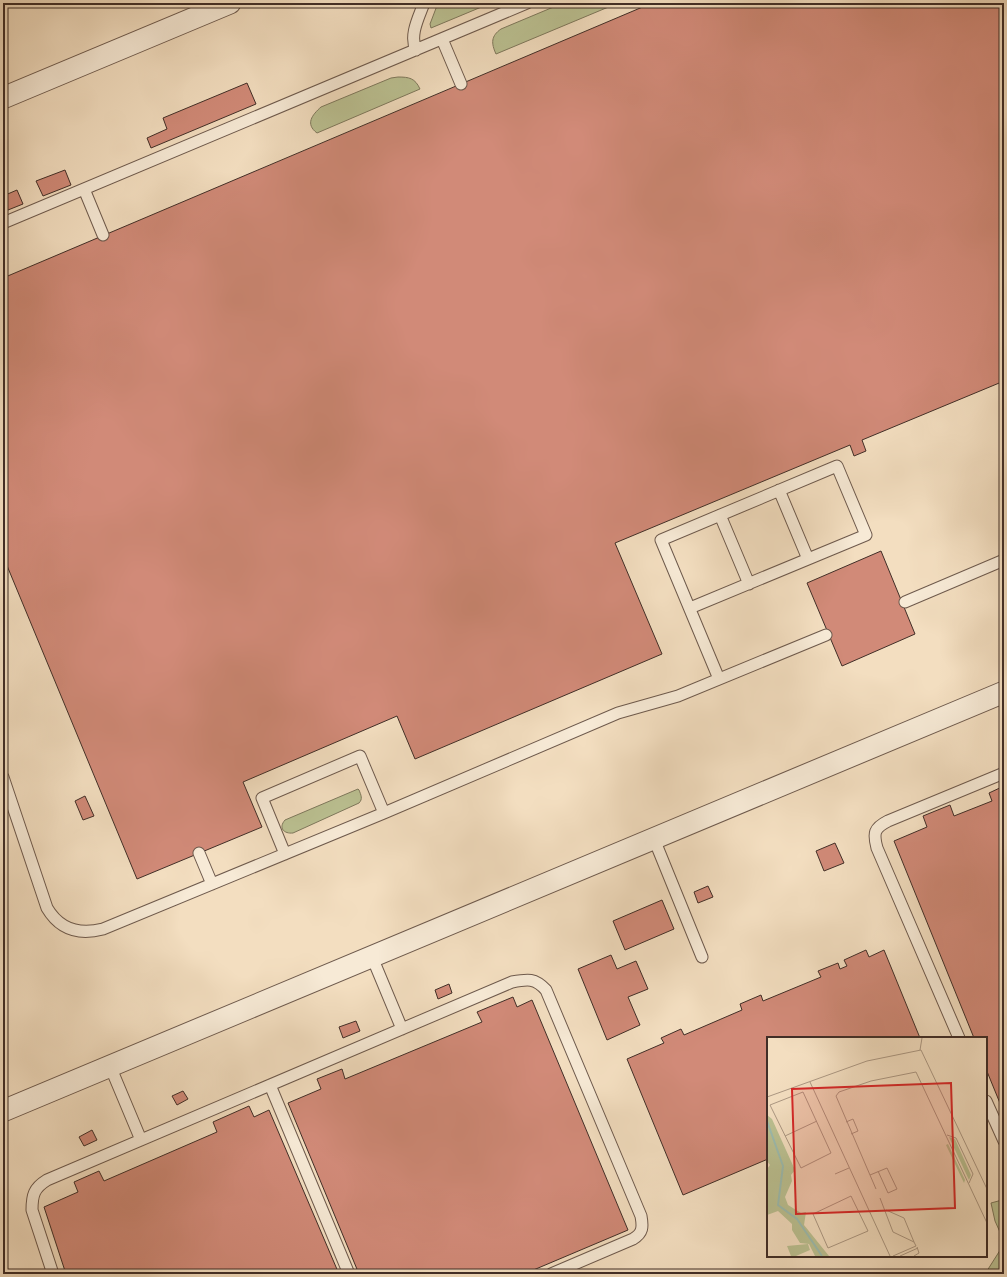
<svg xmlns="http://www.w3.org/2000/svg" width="1007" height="1277" font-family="'EB Garamond',serif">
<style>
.green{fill:#bbc192;stroke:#7e785c}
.building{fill:#d18a78;stroke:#412e27}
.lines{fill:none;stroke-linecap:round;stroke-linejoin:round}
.service-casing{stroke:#6e5a4d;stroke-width:13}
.minor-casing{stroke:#6e5a4d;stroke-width:23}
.service{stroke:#f7ead6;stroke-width:11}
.minor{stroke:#f7ead6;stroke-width:21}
.inset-river{fill:none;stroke:#9cbcaf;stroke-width:2}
.inset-road{fill:none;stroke:#ac9883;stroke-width:1}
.view{fill:#d62828;fill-opacity:0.15;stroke:#d62828;stroke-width:2}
.inset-edge{fill:none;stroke:#412e27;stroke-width:2}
</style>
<rect width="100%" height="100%" fill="#f3dec0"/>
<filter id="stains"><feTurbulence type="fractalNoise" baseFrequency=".005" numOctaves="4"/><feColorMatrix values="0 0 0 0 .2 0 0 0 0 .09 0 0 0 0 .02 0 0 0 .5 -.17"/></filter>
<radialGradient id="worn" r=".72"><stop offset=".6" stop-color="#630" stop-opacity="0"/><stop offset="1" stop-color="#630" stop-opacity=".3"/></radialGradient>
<path class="green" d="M438,3H491L431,28L430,24Z
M563,3H618L496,54C491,43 491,36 501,29Z
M398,77C409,77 415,78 420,89L317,133C305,124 312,115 321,107L391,78Z
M358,789L359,790C361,795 363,799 359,803L293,833C284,834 278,828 285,820Z
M1002,1200L1004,1201V1241L995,1221L991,1203Z
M1004,1244V1274H985Z"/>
<path class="building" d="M652,3H1004V381L862,440L866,451L854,456L850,445L615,543L662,654L415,759L397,716L243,782L262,827L137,879L3,556V278Z
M247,83L256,104L151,148L147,138L167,129L163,118Z
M65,170L71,185L43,196L36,181Z
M17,190L23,204L3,212V196Z
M881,551L915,634L842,666L807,583Z
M1004,786V1113L986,1069V1038H974L894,841L927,827L923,816L950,805L954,816L992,801L989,793Z
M85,796L94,816L83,820L75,801Z
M835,843L844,863L824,871L816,851Z
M708,886L713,897L698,903L694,892Z
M662,900L674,929L625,950L613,921Z
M866,950L869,957L884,950L920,1038H768V1159L683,1195L627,1059L664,1043L661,1038L681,1029L684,1035L742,1010L740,1004L761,995L763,1001L821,977L818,971L838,963L840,969L847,966L844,960Z
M611,955L617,969L636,961L648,989L628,997L640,1025L607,1040L578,969Z
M449,984L452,993L438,999L435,990Z
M513,997L517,1007L532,1000L628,1230L524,1274H359L288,1103L321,1089L317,1079L342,1069L345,1079L482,1022L477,1012Z
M356,1021L360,1031L343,1038L339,1027Z
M183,1091L188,1099L177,1105L172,1096Z
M249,1106L254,1117L269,1110L339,1274H66L44,1207L78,1192L74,1182L99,1171L104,1181L217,1132L213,1122Z
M92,1130L97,1140L84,1146L79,1137Z"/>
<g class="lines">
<defs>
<path id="service" d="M442,39L461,84
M416,50C409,35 419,17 424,3
M84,189L103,235
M3,223L527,3
M779,490L808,559
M720,515L749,584
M905,602L1004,560
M690,608L866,535L837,466L661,540L719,679
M3,777L47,908C60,930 80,935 103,929L384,813L618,713L678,696L826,635
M654,839L702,957
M199,853L212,884
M285,854L262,798L360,756L384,813
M372,957L402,1029
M959,1038L877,848C873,833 874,828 888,821L1004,773
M110,1066L141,1140
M270,1085L349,1274
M986,1101L1004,1141
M53,1274L32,1210C32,1195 34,1188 47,1180L512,982C528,979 535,978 546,990L641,1216C643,1227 643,1233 633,1239L551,1274"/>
<path id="minor" d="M3,98L230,3
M3,1111L1004,692"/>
</defs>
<use href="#service" class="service-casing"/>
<use href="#minor" class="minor-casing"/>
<use href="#service" class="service"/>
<use href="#minor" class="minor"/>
</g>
<g transform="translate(767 1037)">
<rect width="220" height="220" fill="#f3dec0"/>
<path d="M0,78L5,82L28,133L24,138L25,144L18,160L21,168L34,176L39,175L37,188L62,219H48L42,207L33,206L25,193V187L11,174L0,178V132L3,128L0,124ZM182,100L188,102L204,138L202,143ZM181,107L198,143L197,146L179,108ZM41,207L43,213L29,219H24L20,209Z" fill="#bbc192"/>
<path class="inset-river" d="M0,84L16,129L11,168L30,182L55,219"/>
<path class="inset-road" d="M153,13L155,1M43,45L123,219M36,55L64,116L34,131L3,68ZM0,60L100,24L154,13L220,152M79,85L86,82L91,94L84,97M180,98L189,101L206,137L202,146M18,99L50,84M68,137L82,131M103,138L120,131L130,152L121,156L111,134M109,152L69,59L72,55L104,44L149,35L220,186M84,159L101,194L61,211L46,177ZM113,161L126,195L147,205L149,209L126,219M119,173L137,181L147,205M133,219L151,211M147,219L152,216L150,210"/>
<path class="view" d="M184,46L188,171L29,177L25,52Z"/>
<rect width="220" height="220" class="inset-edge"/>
</g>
<rect width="1007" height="1277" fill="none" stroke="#f3dec0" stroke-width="16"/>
<rect x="4" y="4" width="999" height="1269" fill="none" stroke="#412e27" stroke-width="2"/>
<rect x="8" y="8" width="991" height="1261" fill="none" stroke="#412e27"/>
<rect width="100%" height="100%" filter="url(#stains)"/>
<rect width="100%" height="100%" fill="url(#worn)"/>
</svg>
